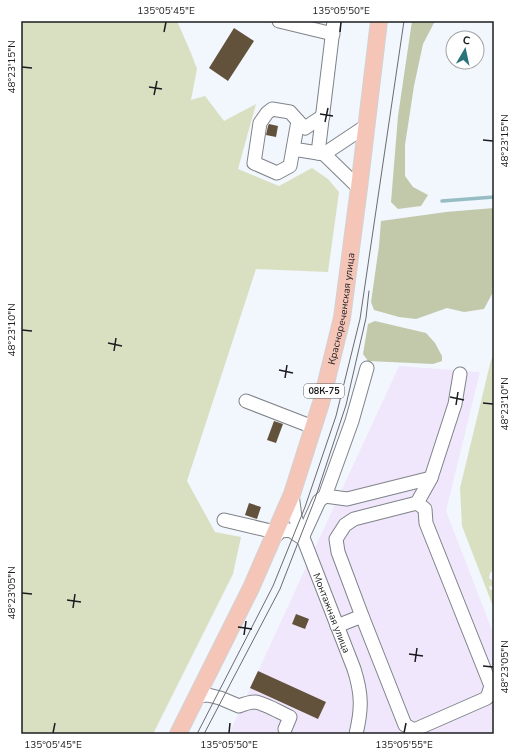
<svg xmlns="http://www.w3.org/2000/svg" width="515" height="755" font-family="'Nunito Sans',sans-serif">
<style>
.commercial{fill:#f1e7fc}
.green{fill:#d9e0c2}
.forest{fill:#c2c9aa}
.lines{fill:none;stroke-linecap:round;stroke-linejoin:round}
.stream{stroke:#97bdc4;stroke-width:3.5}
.building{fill:#62523b}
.minor-casing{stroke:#7f8389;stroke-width:15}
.major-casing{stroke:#d1d2d2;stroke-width:18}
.minor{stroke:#fff;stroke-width:13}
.major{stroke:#f5c5b8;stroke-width:16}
.tram{stroke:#696b6f;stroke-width:1}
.ticks{fill:none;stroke:#1b1c1f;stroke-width:1.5}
.labels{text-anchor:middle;stroke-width:4;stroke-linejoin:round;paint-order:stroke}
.shield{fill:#fff;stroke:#5f6062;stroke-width:1}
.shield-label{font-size:9px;font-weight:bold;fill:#1b1c1f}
.street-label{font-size:10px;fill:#1b1c1f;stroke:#fff}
.neatline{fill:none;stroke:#1b1c1f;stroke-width:1.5}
.ticks-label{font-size:10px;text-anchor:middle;fill:#1b1c1f}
</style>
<rect width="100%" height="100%" fill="#f2f6fd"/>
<path class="commercial" d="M399,366L480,372L446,511L494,635V734H229Z"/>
<path class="green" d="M21,21H177L191,53L197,69L191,100L205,96L224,121L256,104L238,169L279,186L312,168L328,179L339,192L328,272L256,269L187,481L215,532L241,537L233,574L153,734H21Z
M494,354V570L490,573L489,578L494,582L492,585L493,587L489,586L490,589L494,591V609L462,526L460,488L491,360Z"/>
<path class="forest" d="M412,21H435L423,44L414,86L405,145V176L413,187L428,195L421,206L398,209L391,202L398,116Z
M494,208V277L492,294L484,309L464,312L447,308L416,319L399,317L374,310L371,302L379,246L381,221L446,212Z
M375,321L426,333L435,343L442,356V361L433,364L368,361L363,354L368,324Z"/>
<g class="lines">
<path class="stream" d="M442,201L494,197"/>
</g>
<path class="building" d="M234,28L254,41L228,81L209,68Z
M269,124L278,126L276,137L266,135L268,126Z
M274,421L283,424L276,443L267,440Z
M249,503L261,507L257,519L245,515Z
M296,614L309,619L305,629L292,624Z
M258,671L326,702L318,719L250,688Z"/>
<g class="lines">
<defs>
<g id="minor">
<path d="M279,21L333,34"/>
<path d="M298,121L305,128L323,116"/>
<path d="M293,149L290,166L277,173L254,163L260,123L267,113L272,109L290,112L298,121L293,149L324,154L366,126"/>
<path d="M318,153L334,21"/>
<path d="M324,154L359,188"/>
<path d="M246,401L313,427"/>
<path id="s1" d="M292,494L295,517L354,669C362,694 362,709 356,734"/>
<path d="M325,496L347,499L431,478"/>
<path d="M417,503L425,509L426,523L491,686L487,698L414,730L405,725L362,616L338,552L336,539L345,525L354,519Z"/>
<path d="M417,503L431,478L455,404L460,374"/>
<path d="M224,520L275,532"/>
<path d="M273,538L281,531L290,530L302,538L319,501L325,496L352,421L367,368"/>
<path d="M337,626L362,616"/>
<path d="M197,696L208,695L220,698L239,706C244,704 249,702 255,702C264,703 281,713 290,717L285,729"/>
</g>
<g id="major">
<path id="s2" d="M178,734L251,588L292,494L321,403L342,318L359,188L379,21"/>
</g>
</defs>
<use href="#minor" class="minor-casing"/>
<use href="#major" class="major-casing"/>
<use href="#minor" class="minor"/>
<use href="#major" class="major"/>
<path class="tram" d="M197,734L273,586L305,507L336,416L360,319L404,21
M204,734L280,589L315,499L346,405L366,318L369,291"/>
</g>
<path class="ticks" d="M164,32L166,22M340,32L341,22M22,67L32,68M149,87L162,89M154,95L157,81M320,114L333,116M325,122L328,108M483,140L493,141M22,330L32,331M108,343L122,346M114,351L116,338M279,370L293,373M285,378L287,365M450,397L464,400M483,403L493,404M456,405L458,392M22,593L32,594M67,600L81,602M73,608L75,594M238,627L252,629M244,635L246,621M409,654L423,656M415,662L417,648M483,666L493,667M53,733L55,723M229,733L230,723M404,733L406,723"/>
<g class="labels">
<rect class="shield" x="304" y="384" width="40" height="14" rx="3"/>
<g class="shield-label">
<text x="324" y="394">08К-75</text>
</g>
<g class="street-label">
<text dy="4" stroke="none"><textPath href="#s2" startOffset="458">Краснореченская улица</textPath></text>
<text dy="4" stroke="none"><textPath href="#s1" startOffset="126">Монтажная улица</textPath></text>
</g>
</g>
<rect width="515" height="755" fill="none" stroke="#ffffff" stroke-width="44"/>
<g transform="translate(465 50) rotate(9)"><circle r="19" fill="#ffffff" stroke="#a4a4a5"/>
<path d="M0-3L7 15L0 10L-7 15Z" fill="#2a7479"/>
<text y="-6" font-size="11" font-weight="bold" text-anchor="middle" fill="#1b1c1f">С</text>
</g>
<rect x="22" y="22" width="471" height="711" class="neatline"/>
<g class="ticks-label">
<text x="166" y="14">135°05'45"E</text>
<text x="341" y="14">135°05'50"E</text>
<text transform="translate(11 67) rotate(-90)" y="4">48°23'15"N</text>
<text transform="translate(504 141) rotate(-90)" y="4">48°23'15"N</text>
<text transform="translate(11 330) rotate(-90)" y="4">48°23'10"N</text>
<text transform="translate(504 404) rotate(-90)" y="4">48°23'10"N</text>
<text transform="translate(11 593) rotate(-90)" y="4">48°23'05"N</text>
<text transform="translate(504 667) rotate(-90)" y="4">48°23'05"N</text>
<text x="53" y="748">135°05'45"E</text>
<text x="229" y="748">135°05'50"E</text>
<text x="404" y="748">135°05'55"E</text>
</g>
</svg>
